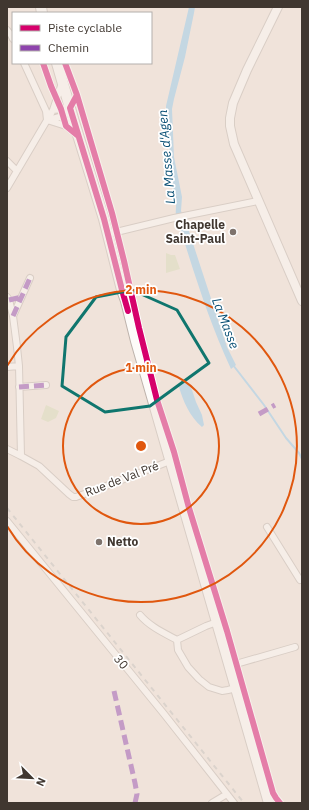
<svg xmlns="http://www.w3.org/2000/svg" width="309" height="810" font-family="'IBM Plex Sans',sans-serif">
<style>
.green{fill:#d6dab5}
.water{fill:#8ec7ec}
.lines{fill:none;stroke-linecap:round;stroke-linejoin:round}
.stream{stroke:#8ec7ec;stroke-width:2}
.minor-casing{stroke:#bdb3ac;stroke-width:8}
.tertiary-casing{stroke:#bdb3ac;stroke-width:10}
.primary-casing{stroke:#bdb3ac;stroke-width:12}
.minor{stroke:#fdfbf9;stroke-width:6}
.tertiary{stroke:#fdfbf9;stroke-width:8}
.primary{stroke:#fdfbf9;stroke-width:10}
.rail{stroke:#c1bebb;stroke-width:2;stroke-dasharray:5 5;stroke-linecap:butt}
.quiet{stroke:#8e44ad;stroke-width:5;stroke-dasharray:10 5;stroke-linecap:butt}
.cycleway-casing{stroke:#fff;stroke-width:8}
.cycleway{stroke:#d6006c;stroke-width:6}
.marked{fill:none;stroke:#0f766e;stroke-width:3;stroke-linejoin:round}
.ring{fill:none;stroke:#e0570e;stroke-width:2}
.poi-dot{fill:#7e736c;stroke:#fff;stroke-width:1.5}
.labels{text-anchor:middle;stroke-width:3.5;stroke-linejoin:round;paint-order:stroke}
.poi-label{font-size:12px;font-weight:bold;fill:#403730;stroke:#fff;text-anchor:end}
.street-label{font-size:12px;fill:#403730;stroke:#fff}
.water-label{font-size:13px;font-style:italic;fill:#094f74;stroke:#fff}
.centre{fill:#e0570e;stroke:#fff;stroke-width:2}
.ring-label{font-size:12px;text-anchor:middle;font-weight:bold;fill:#e0570e;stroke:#fff;stroke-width:3.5;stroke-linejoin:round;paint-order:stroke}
</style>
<rect width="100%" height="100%" fill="#f0e3da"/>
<path class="green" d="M166,253L171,255H175L180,269L166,273Z
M46,405L59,411L56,418L48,422L41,419Z"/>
<path class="water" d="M189,7H195L194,13L185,57L174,99L172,109L174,157L182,197L181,211L186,222L202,271L227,347L236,365L231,369C210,324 195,276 180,228C173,217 177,210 176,198C176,194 173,191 173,186C170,163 168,139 166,115V106Z
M183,382L188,384L192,390L196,402L202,415L204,425L202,427C190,417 183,401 179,387Z"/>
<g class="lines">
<path class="stream" d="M233,365L264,405L286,438L299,453L302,459"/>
<defs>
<path id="minor" d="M7,30L11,35L13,39
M24,63L46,111L47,120
M53,110L70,108
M47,120L66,126L77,135
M49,120L63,116L70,108
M7,161L17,171
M7,188L53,110L62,83
M108,234L174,218L258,201
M7,297L9,300L13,316L17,347L19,366L21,456
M13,316L30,278
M7,367L19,366
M19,387L46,385
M7,449L21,456L39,466L69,494L73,497H76L101,488L170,461
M7,521L164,714L234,803
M267,527L300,580
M140,615C149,626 164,633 177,640
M217,622L206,626L177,640L178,650L188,667L199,679L209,687L222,691L228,690L236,688
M229,666L295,647
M212,803L227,794"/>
<path id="tertiary" d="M278,7L247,70L233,103L230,118V126L234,144L302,301"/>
<path id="primary" d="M41,7L42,13
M57,63L74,122L104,219L122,290L126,301L136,341L269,803"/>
</defs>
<use href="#minor" class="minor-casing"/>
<use href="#tertiary" class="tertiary-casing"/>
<use href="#primary" class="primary-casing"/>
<use href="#minor" class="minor"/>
<use href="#tertiary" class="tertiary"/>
<use href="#primary" class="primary"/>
<path class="rail" d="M7,508L244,803"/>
<path class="quiet" d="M9,300L22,297
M13,316L30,278
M19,387L46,385
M259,414L275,405
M114,691L135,783L137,794L135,803"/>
<defs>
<path id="cycleway" d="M43,63L51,86L61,109L66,126L77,135
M65,63L77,95L70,108L104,219L122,290L128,311
M77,95L112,213L124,261L139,328L157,400L174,452L189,508L227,631L273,793L276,798L280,803"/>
</defs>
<use href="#cycleway" class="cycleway-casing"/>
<use href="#cycleway" class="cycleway"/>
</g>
<path d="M0 0H309V810H0ZM132,290L177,310L209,363L150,406L105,412L62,386L66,337L96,297Z" fill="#f0e3da" fill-opacity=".55" fill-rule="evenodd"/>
<path class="marked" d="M132,290L177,310L209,363L150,406L105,412L62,386L66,337L96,297Z"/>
<g class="ring">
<circle cx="141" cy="446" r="78"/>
<path d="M7 366A156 156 0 1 1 7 526"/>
</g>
<g class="poi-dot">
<circle cx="233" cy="232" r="4"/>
<circle cx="99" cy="542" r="4"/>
</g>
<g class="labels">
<g class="poi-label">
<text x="225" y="229">Chapelle<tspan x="225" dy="14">Saint-Paul</tspan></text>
<text x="107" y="546" text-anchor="start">Netto</text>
</g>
<g class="street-label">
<text transform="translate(122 479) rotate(-21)" y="4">Rue de Val Pré</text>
<text transform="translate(121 662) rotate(51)" y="4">30</text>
</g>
<g class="water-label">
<text transform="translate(166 157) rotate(-95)" y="5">La Masse d'Agen</text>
<text transform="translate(226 323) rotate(69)" y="5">La Masse</text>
</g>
</g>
<circle cx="141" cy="446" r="6" class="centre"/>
<g class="ring-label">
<text x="141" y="294">2 min</text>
<text x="141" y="372">1 min</text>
</g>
<rect width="309" height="810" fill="none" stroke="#403730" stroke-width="16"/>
<rect x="12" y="12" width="140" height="52" fill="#ffffff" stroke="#b3afac"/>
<rect x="20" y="25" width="20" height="6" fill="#d6006c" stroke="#b3afac"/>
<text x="48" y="32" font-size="12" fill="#403730">Piste cyclable</text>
<rect x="20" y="45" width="20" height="6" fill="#8e44ad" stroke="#b3afac"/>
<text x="48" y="52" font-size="12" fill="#403730">Chemin</text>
<g transform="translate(32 778) rotate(114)" stroke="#ffffff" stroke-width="3" paint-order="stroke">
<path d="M0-3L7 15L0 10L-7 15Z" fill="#403730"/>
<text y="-6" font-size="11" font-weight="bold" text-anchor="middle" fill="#403730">N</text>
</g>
</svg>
